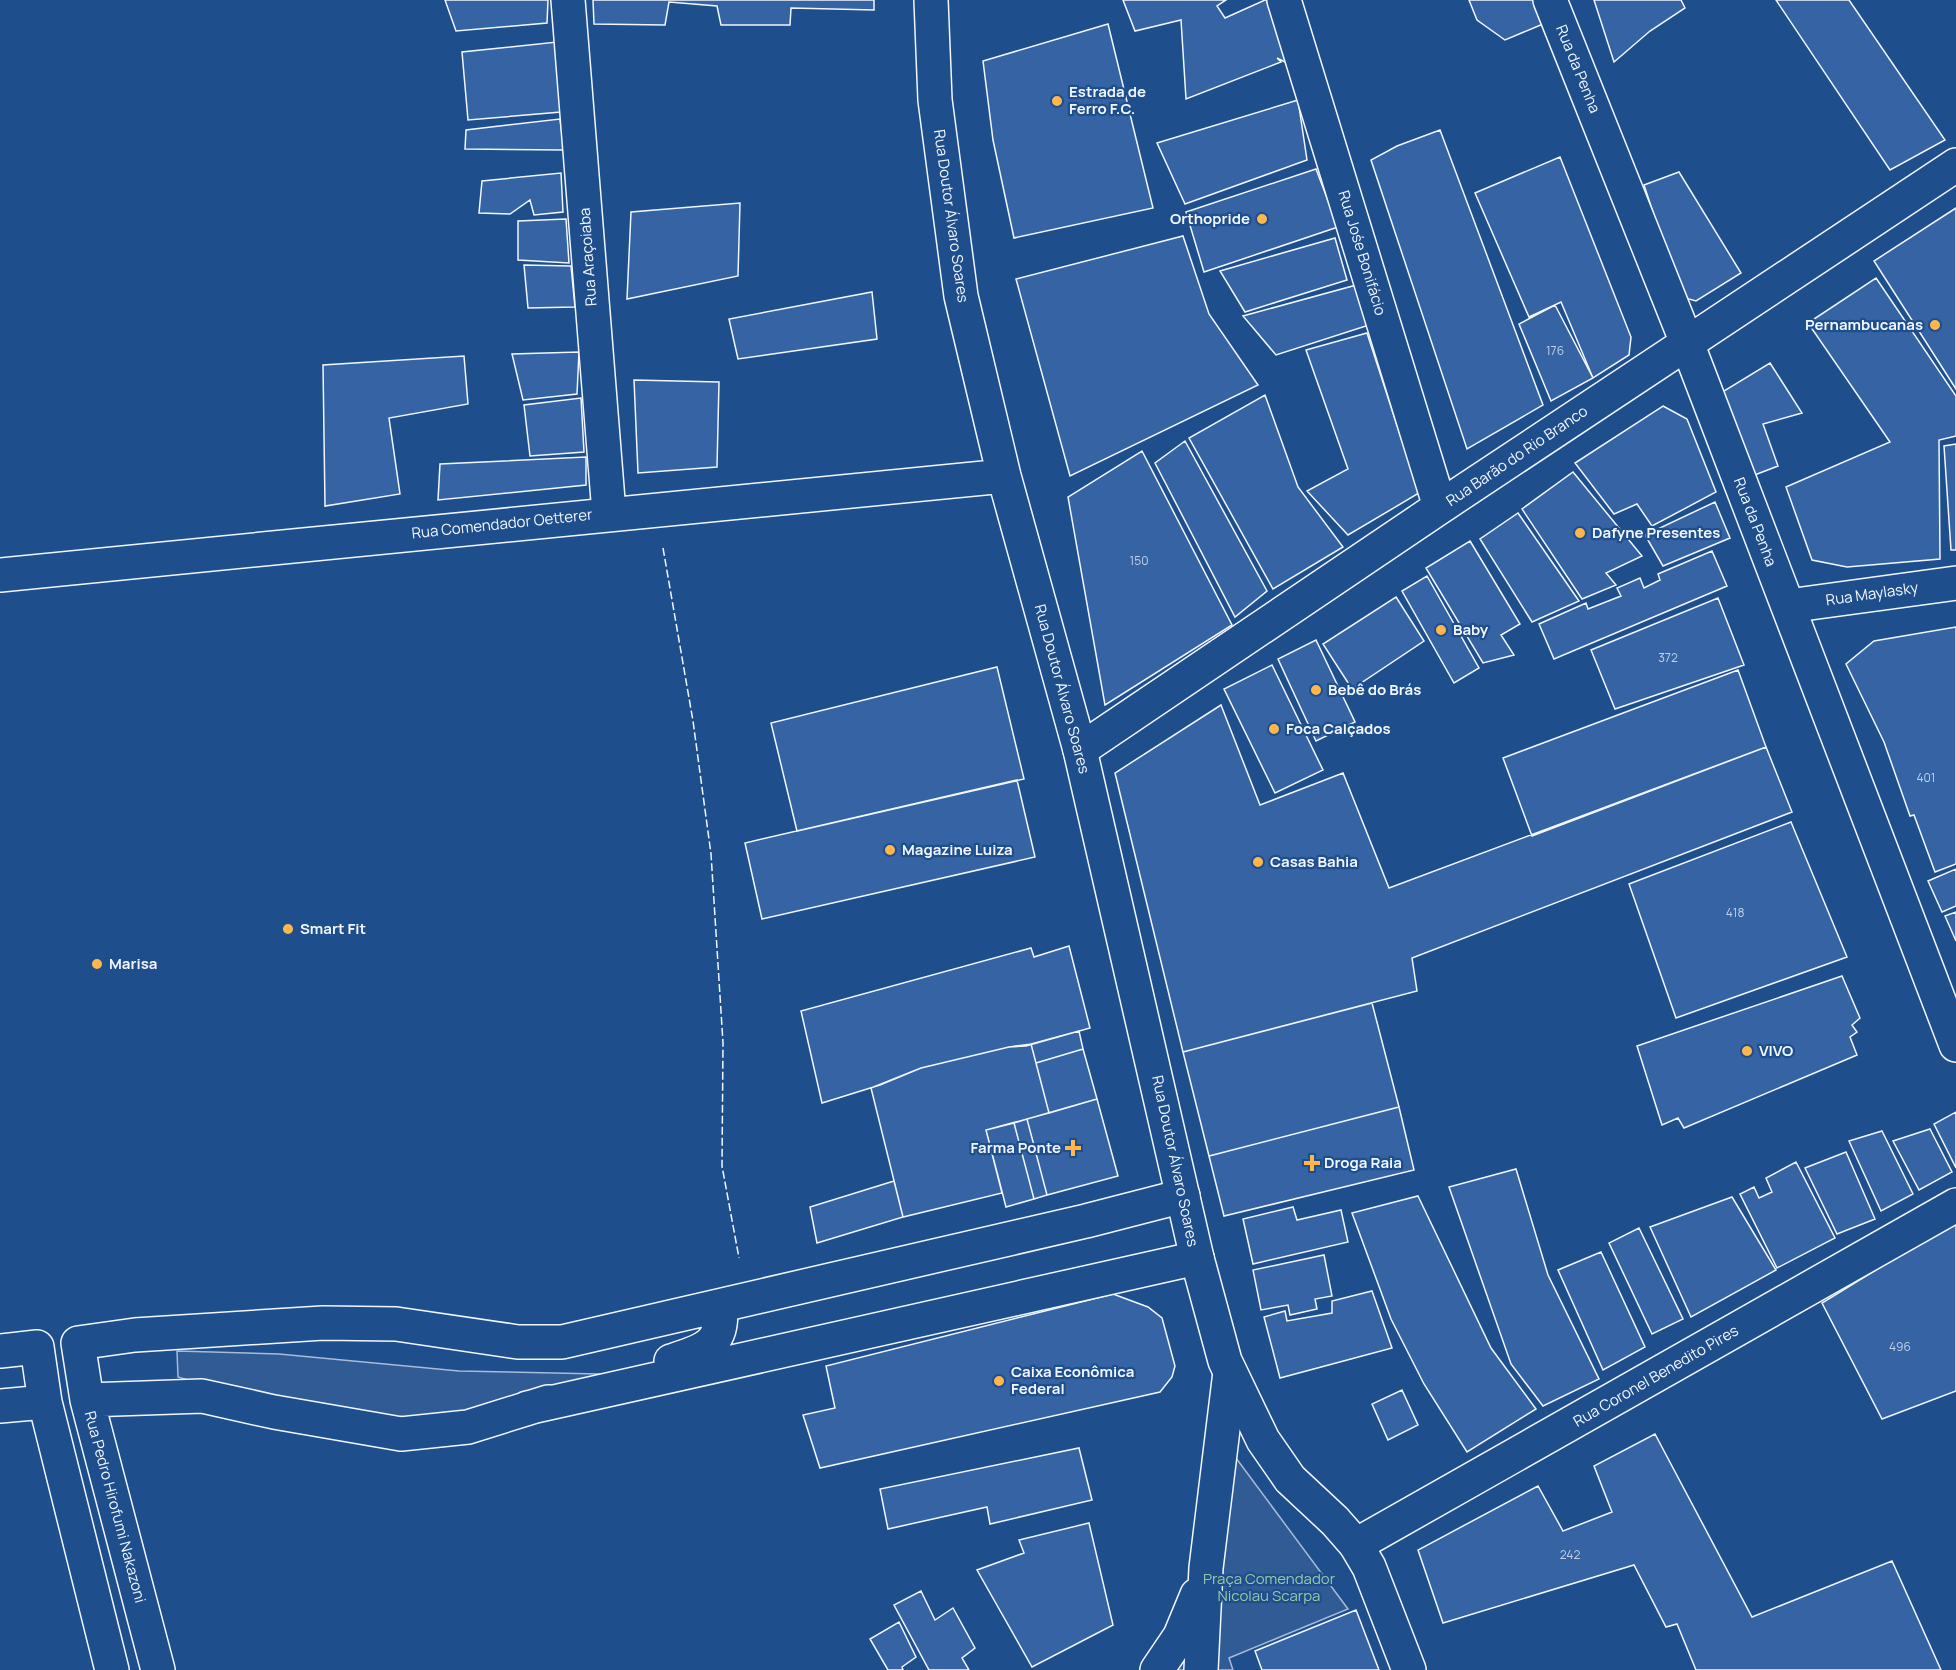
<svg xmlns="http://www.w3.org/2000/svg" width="1956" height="1670" font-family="Manrope,sans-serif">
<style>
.green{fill:#305b95;stroke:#a8bbd7;stroke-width:1.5}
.building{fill:#3563a3;stroke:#f2f6ff;stroke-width:1.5}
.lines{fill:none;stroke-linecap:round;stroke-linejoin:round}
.minor-casing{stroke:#f2f6ff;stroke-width:36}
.major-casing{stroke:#f2f6ff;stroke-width:36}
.minor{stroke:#1f4e8c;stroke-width:33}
.major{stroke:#1f4e8c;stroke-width:33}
.fence{stroke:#f2f6ff;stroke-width:1.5;stroke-dasharray:8 3;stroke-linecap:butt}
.poi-dot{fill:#ffb74d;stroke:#1f4e8c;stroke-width:2}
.labels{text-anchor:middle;stroke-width:4.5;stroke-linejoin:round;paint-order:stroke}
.number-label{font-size:12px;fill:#c3d1e8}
.street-label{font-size:15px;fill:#f2f6ff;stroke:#1f4e8c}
.poi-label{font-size:15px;font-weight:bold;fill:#f2f6ff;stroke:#1f4e8c;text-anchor:start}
.park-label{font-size:15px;fill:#97c8a6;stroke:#1f4e8c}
</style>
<rect width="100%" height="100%" fill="#1f4e8c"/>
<path class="green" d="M177,1351L279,1354L459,1371L600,1374L482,1410L424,1423L223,1391L178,1377Z
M1233,1454L1348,1609L1229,1658L1233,1670H1165Z"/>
<path class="building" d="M445,0H548L547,23L456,31Z
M593,0H874V10L791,8L790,25H721L717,6L669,2L665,25L594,24Z
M1123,0H1226L1217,6L1225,18L1265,0H1274L1287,63L1277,58L1281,62L1186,99L1181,20L1135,31Z
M1469,0H1533L1543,24L1505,40L1477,20Z
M1594,0H1681L1685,8L1650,31L1614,62Z
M1776,0H1849L1945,140L1890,170Z
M1108,24L1153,208L1014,238L993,140L983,61Z
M557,42L561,112L468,120L462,52Z
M1298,100L1307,160L1185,204L1157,143Z
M560,119L564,150L465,149L466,130Z
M1440,130L1543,405L1467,449L1371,160L1397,146Z
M1560,157L1631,337L1629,355L1593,378L1561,302L1529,317L1475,193Z
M1316,169L1338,227L1204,272L1186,212Z
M1679,172L1741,273L1696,301L1681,297L1644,185Z
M561,173L563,212L534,215L530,200L510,214L479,213L482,181Z
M740,203L738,276L627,299L631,212Z
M1956,208V389L1874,261Z
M566,219L569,263L518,260V221Z
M1183,236L1209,314L1258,385L1070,476L1016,279Z
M1335,238L1347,280L1245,312L1220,271Z
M524,265L571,266L575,307L528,308Z
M1876,278L1956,396V436L1939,440L1940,559L1847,567L1812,560L1786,487L1890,442L1808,323Z
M1360,284L1369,325L1276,355L1243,316Z
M872,292L877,339L738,359L729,319Z
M1555,305L1593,378L1551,401L1519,324Z
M1367,333L1419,493L1348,535L1307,491L1348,469L1306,350Z
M579,352L577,394L523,400L512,354Z
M464,356L468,404L389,418L400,494L325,506L323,365Z
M1770,363L1802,413L1763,424L1778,466L1752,476L1719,394Z
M634,380L719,382L717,467L638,473Z
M1265,395L1298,487L1343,547L1273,589L1189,438Z
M581,398L584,452L530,456L524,405Z
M1663,406L1687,419L1716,492L1652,526L1637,504L1614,514L1575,463Z
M1185,441L1267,591L1235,617L1155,463Z
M1956,444V550H1951L1944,446Z
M1142,451L1232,625L1105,705L1068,497Z
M586,457V485L438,500L440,464Z
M1573,472L1642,556L1606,573L1616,585L1582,599L1522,509Z
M1715,502L1730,538L1663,566L1645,535Z
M1518,513L1579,601L1532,622L1480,539Z
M1470,541L1520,624L1501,635L1514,655L1483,663L1426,568Z
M1712,551L1727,586L1554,659L1539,624L1586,603L1588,609L1621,596L1617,588L1640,578L1644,588L1660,580L1658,574Z
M1427,576L1479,668L1454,683L1402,591Z
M1396,597L1424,641L1352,689L1323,644Z
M1718,598L1744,665L1615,709L1591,650Z
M1956,627V864L1935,872L1914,815L1910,816L1884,742L1846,664L1874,641Z
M1316,640L1355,722L1316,741L1278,659Z
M1272,665L1323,770L1275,793L1224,689Z
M997,667L1024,779L797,831L771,723Z
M1738,670L1766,747L1532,836L1503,758Z
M1221,705L1260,805L1343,773L1389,888L1766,747L1792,812L1412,958L1417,991L1183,1052L1115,773Z
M1017,780L1035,857L762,919L745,843Z
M1791,822L1847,957L1676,1018L1629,884Z
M1956,869V906L1942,912L1928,881Z
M1956,912V941L1945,916Z
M1069,946L1090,1028L1026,1046L1009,1047L921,1068L880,1085L822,1103L801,1011L1031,948L1034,957Z
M1842,976L1860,1018L1852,1025L1857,1032L1850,1037L1857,1055L1684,1128L1678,1118L1662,1125L1637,1046Z
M1372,1003L1399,1107L1209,1156L1183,1052Z
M1079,1031L1083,1049L1036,1063L1031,1044Z
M1031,1044L1049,1113L986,1130L1002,1193L903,1217L871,1088L921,1068L1009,1047Z
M1083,1049L1097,1099L1049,1113L1036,1063Z
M1097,1099L1118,1176L1047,1195L1027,1119Z
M1399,1107L1414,1170L1224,1216L1209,1156Z
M1956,1112V1168L1934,1124Z
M1027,1119L1047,1195L1034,1199L1014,1123Z
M1014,1123L1034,1199L1006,1207L986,1130Z
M1930,1129L1952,1172L1919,1190L1893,1141Z
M1882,1131L1913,1194L1881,1211L1849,1141Z
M1846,1152L1875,1219L1837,1234L1805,1168Z
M1796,1162L1835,1238L1777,1268L1740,1194L1754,1187L1759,1198L1772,1192L1766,1178Z
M1516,1169L1548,1275L1599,1379L1543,1406L1511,1364L1449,1187Z
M894,1181L903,1217L817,1243L810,1207Z
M1418,1196L1491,1348L1536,1409L1467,1452L1424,1384L1391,1319L1352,1213Z
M1732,1197L1776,1270L1691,1317L1650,1227Z
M1293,1207L1297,1220L1341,1210L1348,1242L1253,1264L1243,1219Z
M1956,1221V1391L1882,1419L1822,1303Z
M1639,1228L1683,1319L1652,1334L1609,1243Z
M1601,1252L1645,1347L1603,1370L1558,1270Z
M1324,1255L1332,1296L1315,1299L1317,1309L1290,1315L1288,1305L1261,1310L1253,1270Z
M1372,1291L1392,1348L1280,1378L1264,1317L1285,1311L1287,1321L1332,1313V1301Z
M1113,1294L1148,1307L1162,1318L1175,1366L1172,1377L1160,1392L820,1468L803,1415L835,1408L826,1366Z
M1402,1390L1418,1425L1388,1440L1372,1404Z
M1655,1434L1752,1617L1892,1561L1941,1670H1696L1677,1624L1666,1627L1634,1565L1443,1623L1418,1550L1538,1486L1563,1531L1612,1512L1594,1466Z
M1079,1448L1092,1500L990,1524L987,1507L888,1529L880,1489Z
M1089,1523L1113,1625L1032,1667L977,1570L1024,1553L1019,1540Z
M921,1591L935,1620L953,1608L975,1648L962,1658L969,1670H929L894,1605Z
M1356,1610L1379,1670H1262L1255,1651Z
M899,1622L916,1657L902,1667L903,1670H888L870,1639Z"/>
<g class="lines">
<defs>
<path id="minor" d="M568,0L609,513
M1284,0L1440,507
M1550,0L1687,343L1956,1045
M1788,606L1956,583
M1080,750L1440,507L1956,165
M0,1351L37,1347L45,1402L112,1670
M671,1361C703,1351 725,1345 720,1306
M87,1400L202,1396L274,1412L401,1434L468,1427L548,1402
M0,1406L45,1402
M527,1408L1197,1258
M1356,1545L1956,1205
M158,1670L87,1400L78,1343L135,1335L323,1323L396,1324L518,1342H562L1086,1221L1183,1196
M1157,1670L1180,1636L1197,1595
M1201,1670L1206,1568L1230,1372"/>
<path id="major" d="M931,0L935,100L961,296L1004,476L1080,750L1197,1258L1225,1361L1263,1440L1290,1479L1335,1521L1356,1545L1369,1567L1409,1670
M0,575L1004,476"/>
</defs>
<use href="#minor" class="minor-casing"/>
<use href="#major" class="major-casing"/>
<use href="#minor" class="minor"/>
<use href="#major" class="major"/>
<path class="fence" d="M663,548L693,721L711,854L723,1043L722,1166L739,1258"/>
</g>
<g class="poi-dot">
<circle cx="1057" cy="101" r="6"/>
<circle cx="1262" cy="219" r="6"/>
<circle cx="1935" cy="325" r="6"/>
<circle cx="1580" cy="533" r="6"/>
<circle cx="1441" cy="630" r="6"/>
<circle cx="1316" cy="690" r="6"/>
<circle cx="1274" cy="729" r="6"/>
<circle cx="890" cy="850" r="6"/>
<circle cx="1258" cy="862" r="6"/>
<circle cx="288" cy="929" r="6"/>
<circle cx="97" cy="964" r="6"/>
<circle cx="1747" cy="1051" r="6"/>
<path d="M1070 1139h6v6h6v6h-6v6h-6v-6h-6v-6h6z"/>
<path d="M1309 1154h6v6h6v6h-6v6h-6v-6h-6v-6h6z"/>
<circle cx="999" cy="1381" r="6"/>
</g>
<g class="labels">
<g class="number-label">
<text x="1555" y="355">176</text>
<text x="1139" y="565">150</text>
<text x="1668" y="662">372</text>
<text x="1926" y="782">401</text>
<text x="1735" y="917">418</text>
<text x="1900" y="1351">496</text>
<text x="1570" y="1559">242</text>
</g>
<g class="street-label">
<text transform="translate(1578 69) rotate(68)" y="5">Rua da Penha</text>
<text transform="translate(951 216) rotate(82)" y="5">Rua Doutor Álvaro Soares</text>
<text transform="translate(1362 253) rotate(73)" y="5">Rua Jośe Bonifácio</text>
<text transform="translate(588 257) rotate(-94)" y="5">Rua Araçoiaba</text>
<text transform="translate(1517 456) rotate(-34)" y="5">Rua Barão do Rio Branco</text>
<text transform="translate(1755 522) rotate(69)" y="5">Rua da Penha</text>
<text transform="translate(502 524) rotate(-6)" y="5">Rua Comendador Oetterer</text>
<text transform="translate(1872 594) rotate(-8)" y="5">Rua Maylasky</text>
<text transform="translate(1062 689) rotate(75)" y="5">Rua Doutor Álvaro Soares</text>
<text transform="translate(1175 1161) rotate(78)" y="5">Rua Doutor Álvaro Soares</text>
<text transform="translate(1656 1376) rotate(-30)" y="5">Rua Coronel Benedito Pires</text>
<text transform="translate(115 1507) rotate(75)" y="5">Rua Pedro Hirofumi Nakazoni</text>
</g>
<g class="poi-label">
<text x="1069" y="97">Estrada de<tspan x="1069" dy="17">Ferro F.C.</tspan></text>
<text x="1250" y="224" text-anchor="end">Orthopride</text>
<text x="1923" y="330" text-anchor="end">Pernambucanas</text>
<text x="1592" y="538">Dafyne Presentes</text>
<text x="1453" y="635">Baby</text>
<text x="1328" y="695">Bebê do Brás</text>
<text x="1286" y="734">Foca Calçados</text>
<text x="902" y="855">Magazine Luiza</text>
<text x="1270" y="867">Casas Bahia</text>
<text x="300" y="934">Smart Fit</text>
<text x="109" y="969">Marisa</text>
<text x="1759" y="1056">VIVO</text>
<text x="1061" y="1153" text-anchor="end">Farma Ponte</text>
<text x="1324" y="1168">Droga Raia</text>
<text x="1011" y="1377">Caixa Econômica<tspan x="1011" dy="17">Federal</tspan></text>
</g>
<g class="park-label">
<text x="1269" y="1584">Praça Comendador<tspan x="1269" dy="17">Nicolau Scarpa</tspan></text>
</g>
</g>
</svg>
